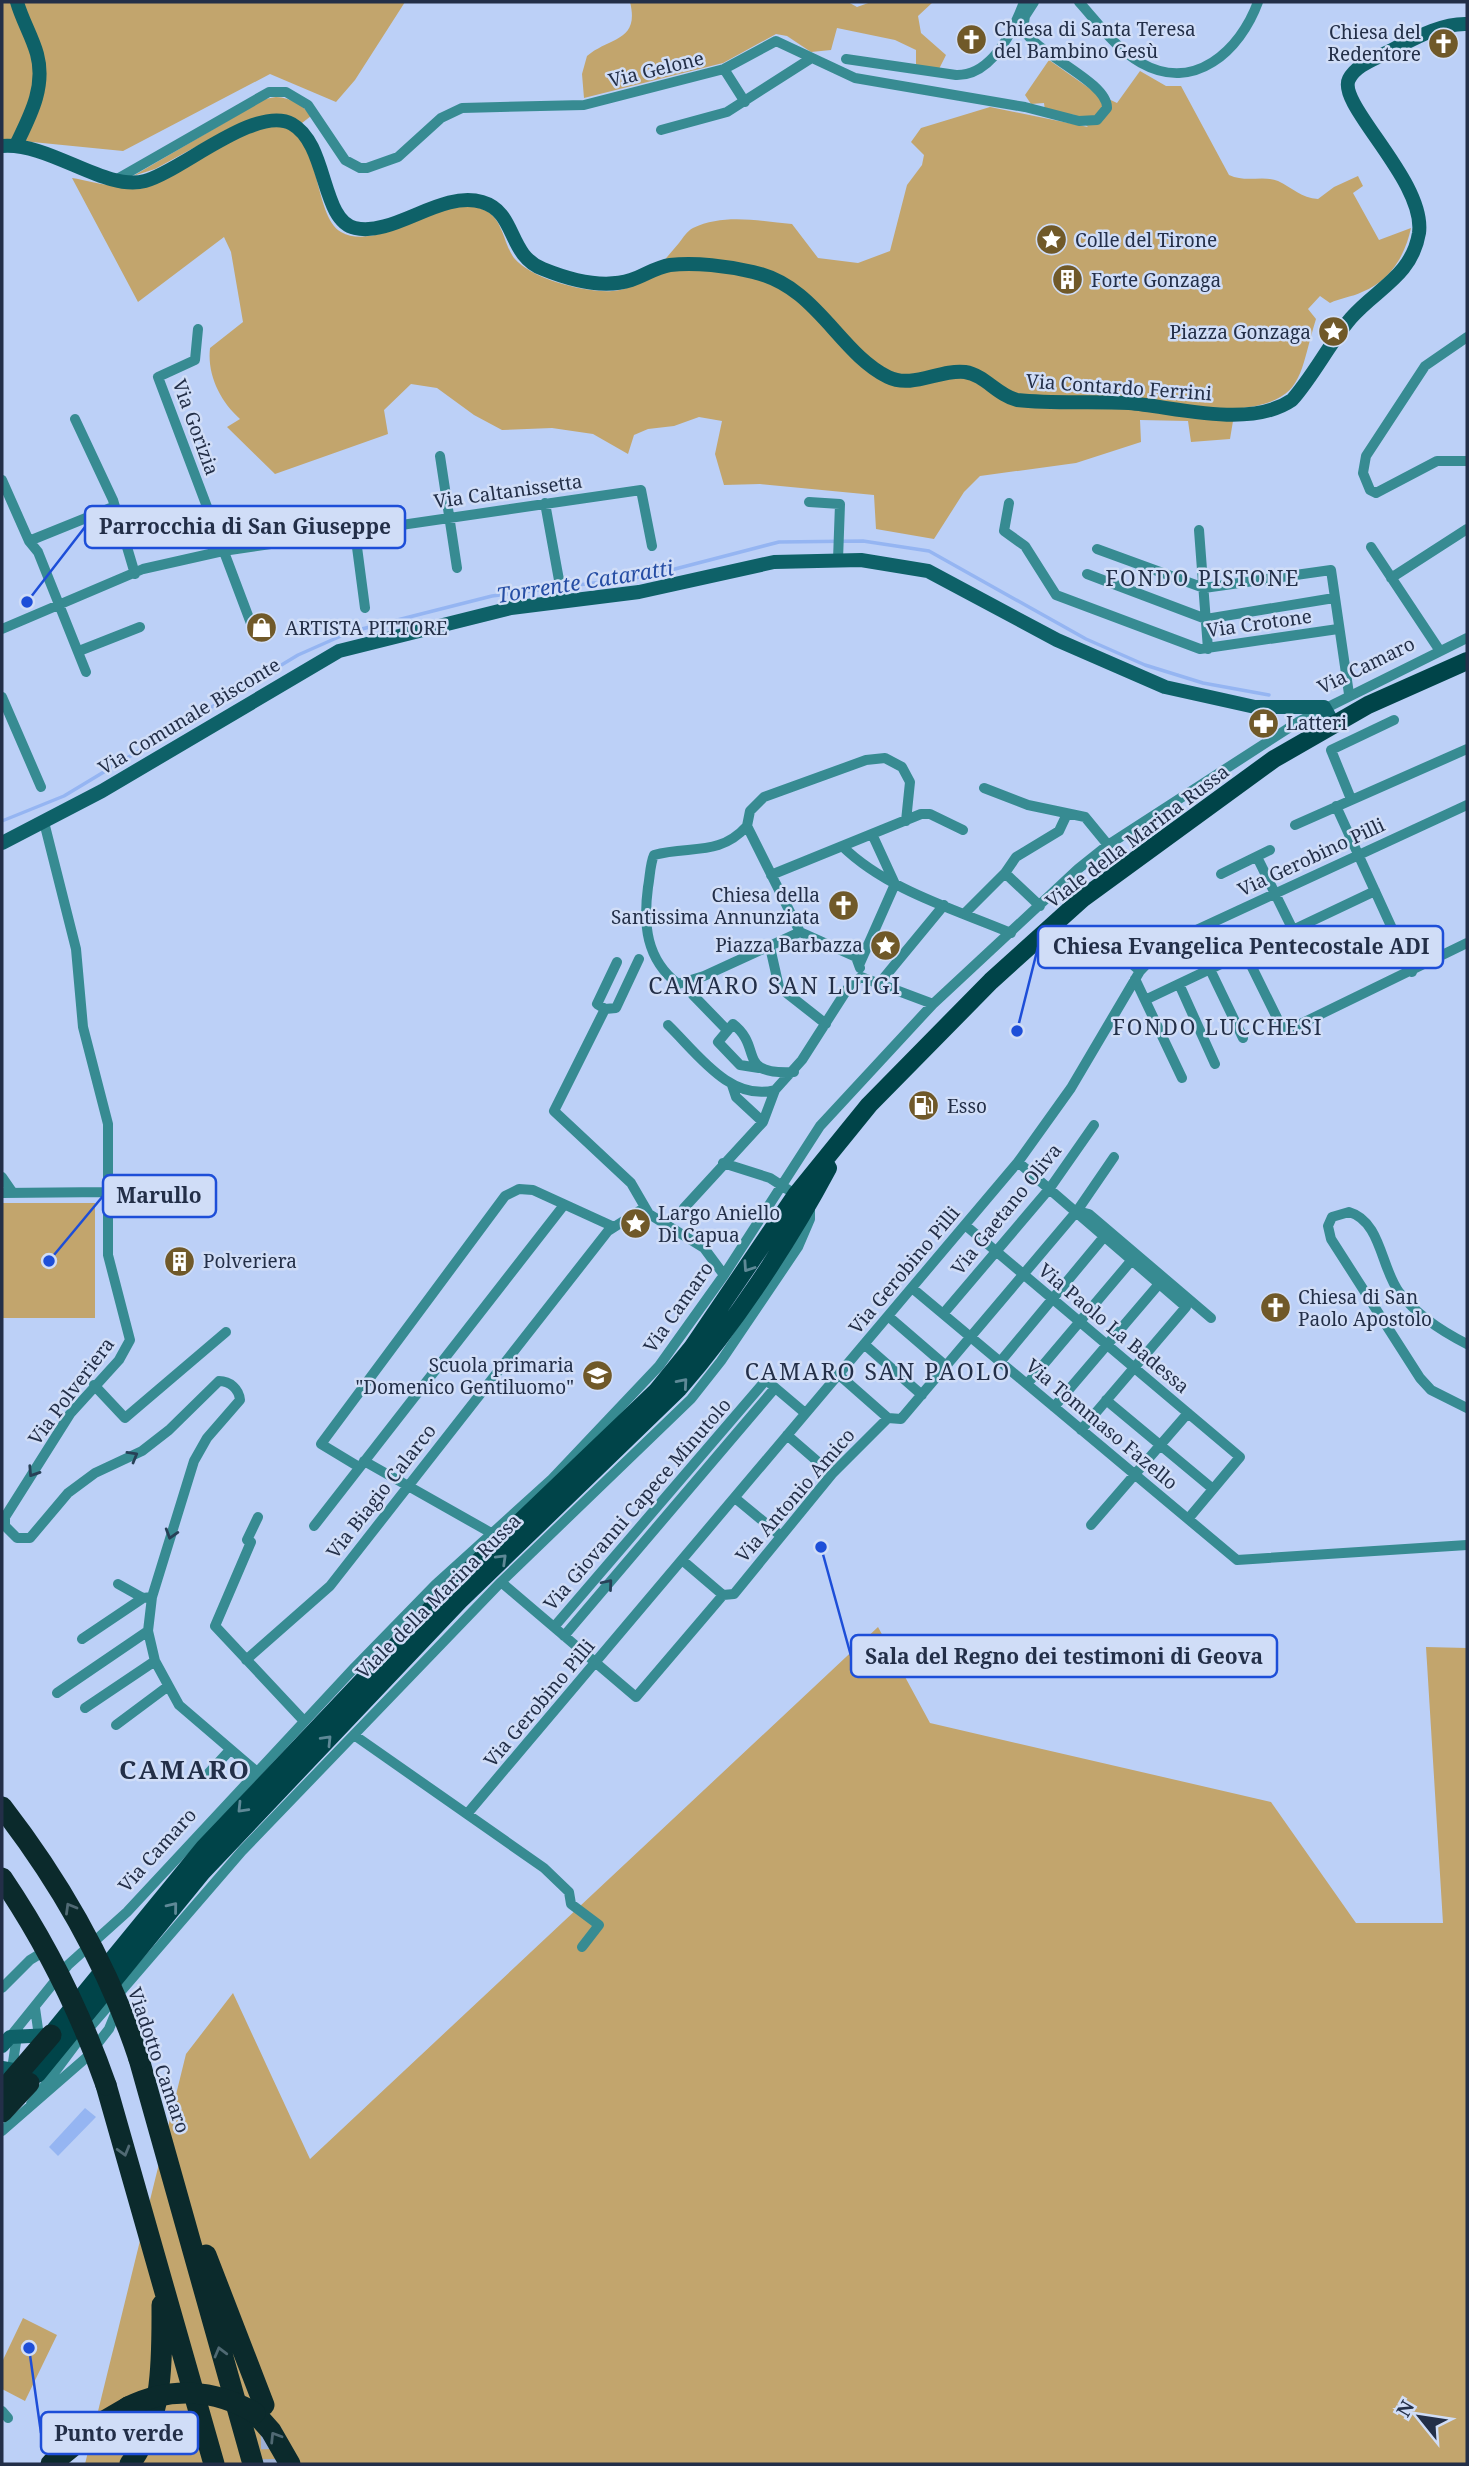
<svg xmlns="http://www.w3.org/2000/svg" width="1469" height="2466" font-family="'Noto Serif',serif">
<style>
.green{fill:#c2a56d}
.water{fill:#95b5f2}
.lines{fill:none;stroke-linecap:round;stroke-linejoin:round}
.stream{stroke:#95b5f2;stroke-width:3.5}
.highway-tunnel{stroke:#9db0d4;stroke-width:21;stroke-dasharray:21 10;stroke-linecap:butt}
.street{stroke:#378b92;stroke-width:10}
.secondary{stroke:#0e6168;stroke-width:14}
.primary{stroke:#004449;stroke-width:18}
.highway{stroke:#0b2a2c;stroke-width:21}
.highway-bridge{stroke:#0b2a2c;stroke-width:21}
.oneway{stroke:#5e8997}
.oneway2{stroke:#274157}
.oneway3{stroke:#506973}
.labels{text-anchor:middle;stroke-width:5;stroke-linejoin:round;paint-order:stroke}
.poi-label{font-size:19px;fill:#232f48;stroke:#d0ddf7;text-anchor:start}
.street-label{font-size:19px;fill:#232f48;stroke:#d0ddf7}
.neighbourhood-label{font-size:21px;letter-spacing:2px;fill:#232f48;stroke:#d0ddf7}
.water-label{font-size:21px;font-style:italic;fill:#254da4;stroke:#d0ddf7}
.quarter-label{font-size:23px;letter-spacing:2px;fill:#232f48;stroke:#d0ddf7}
.district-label{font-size:26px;font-weight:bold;letter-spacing:2px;fill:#232f48;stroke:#d0ddf7}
.leader{fill:none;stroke:#1d4ed8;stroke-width:2.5}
.callout-dot{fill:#1d4ed8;stroke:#d0ddf7;stroke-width:2.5}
.callout{fill:#d0ddf7;stroke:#1d4ed8;stroke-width:2.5}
.callout-label{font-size:21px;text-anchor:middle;font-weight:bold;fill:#232f48}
</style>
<rect width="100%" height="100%" fill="#bcd0f7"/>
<path class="green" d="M2,2H405L355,80L336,102L270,74L123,151L2,139Z
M630,2H848L857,7L871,2H933L918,16L921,33L946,55L939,69L916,68V50L895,40L837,28L831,50L811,52L787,36L776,34L723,63L584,98L582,74L587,56C609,37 640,42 630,2Z
M1049,60L1096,93L1117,103L1140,71L1166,86H1181L1229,175C1246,183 1262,175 1278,181C1293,188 1301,198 1318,199L1334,187L1358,176L1363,186L1353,193L1379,240L1411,228C1405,256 1390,281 1362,292C1352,297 1340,298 1330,303L1320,296L1308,309L1316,319C1298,377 1305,402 1235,409L1230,439L1191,442L1188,421L1140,420L1141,442L1076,463L980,476L964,492L934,539L876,529L874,495L760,484L724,485L715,454L722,421L699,417L674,426L648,429L634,435L628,454L593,434L552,428L502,430L474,415L437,388L411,384L384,410L388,434L275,474L227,427L240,419C220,401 207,375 210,348L243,322L231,252L224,237L138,302L72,178C87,180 110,188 124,185C163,176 248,120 282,126C321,132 313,216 341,232C378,253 438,197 479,208C503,214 502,241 514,258C531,279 586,293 612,291C643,289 660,265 679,243C683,238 687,231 693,228C724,213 759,221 792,224L818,258L858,263L890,251L907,185L922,165L924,155L911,142L921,128L990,107L1088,127L1075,115L1045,111L1044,103L1031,104L1025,95Z
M276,97C291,98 302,104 311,116L302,123L288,116L232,127L155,169L133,176L265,99Z
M2,1203H95V1318H2Z
M878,1627L930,1723L1271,1802L1356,1923H1443L1426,1647L1467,1648V2464H85L186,2054L233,1993L310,2159Z
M23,2318L57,2335L25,2401L2,2389V2362Z"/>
<path class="water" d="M85,2108L96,2117L58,2156L49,2147Z"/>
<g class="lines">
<path class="stream" d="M2,821L64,796L298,655L350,632L492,596L648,576L779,542L863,541L929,551L1086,639L1145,665L1203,683L1269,695"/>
<path class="highway-tunnel" d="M271,2428L272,2464"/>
<path class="street" d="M1079,2C1098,23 1116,49 1141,63C1194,93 1240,51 1258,2
M846,59L956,75C992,76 1013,31 1024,2
M724,69L745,102
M661,130L727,112L810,59
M117,179L269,92H286L308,105L345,160L360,168H367L398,157L441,118L462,108L584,105L724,69L776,41L855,78L1025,107L1079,121L1097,120L1107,108C1108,82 1038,55 1023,29L1025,16L1034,2
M198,329L195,360L158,377L255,634
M1467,337L1425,366L1366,456L1363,473L1370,490L1376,493L1437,461H1467
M75,419L113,500L135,574
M440,456L457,568
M2,480L29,541L38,552L86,672
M809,502L840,504L838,560
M545,503L563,602
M1009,503L1004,531L1025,546L1056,595L1200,649L1338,629
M1199,530L1208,649
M355,532L365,608
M29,541L113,507
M1371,547L1440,651
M1097,549L1204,588L1331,570L1349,694
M1087,574L1206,619L1334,598
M1391,578L1467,529
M2,629L143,569L223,551L641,490L652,546
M79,651L140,627
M2,697L41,787
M984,788L1028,805L1085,817L1108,845
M1351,799L1331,750L1394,720
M1336,806L1412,972
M44,822L76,949L83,1027L108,1124V1255L130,1340L119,1360L70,1414L5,1517V1526L17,1538H30L68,1493L95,1473L142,1451L169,1430L219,1381C230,1381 239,1389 240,1400L207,1438L194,1461L152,1597L148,1631L155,1661L179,1705L256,1771
M1295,825L1467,749
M747,826C719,857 690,845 654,855C650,864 650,877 648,887C643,925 646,959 678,984L704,976L800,932
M747,826L750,811L764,797L866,760L885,758L902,767L910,782L906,821
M747,826L800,932
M842,846C887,890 954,909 1011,933
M1257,857L1293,930
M1005,873L1040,906
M1221,874L1270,850
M771,875L921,814H930L963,830
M964,914L1005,873L1016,857L1059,831L1067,814
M800,932L856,957L860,968
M1192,932L1243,1038
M1101,937L1140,971
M770,947L779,987L826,1024
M1245,953L1284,1032L1467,943
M639,959L616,1008L605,1009L554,1111L631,1183L649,1214L704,1248L724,1275
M860,963L895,884L872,834
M861,977L933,1004
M1135,979L1182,1078
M1179,984L1215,1064
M878,985L944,905
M693,995L726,1029
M1145,1000L1375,891
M605,1009L597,1004L617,962
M668,1025C697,1053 730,1102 775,1090
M759,1068L740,1065L718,1042L733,1024C764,1048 735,1075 794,1072
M732,1085L736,1097L763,1122
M1018,1162L1186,1307L1081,1430
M2,1177L13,1193
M2,1193L109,1192
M684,1208L763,1122L775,1090L802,1060L850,985L861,977
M1077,1211L1089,1214L1211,1318
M965,1225L1240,1457L1188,1519
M912,1288L1237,1560L1467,1545
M943,1314L1050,1188L1094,1125
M888,1316L946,1366
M864,1344L922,1395
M1467,1344C1443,1332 1416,1314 1399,1292C1381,1268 1381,1221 1349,1212L1332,1217L1328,1226L1331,1239L1420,1378L1431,1390L1467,1408
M1000,1362L1103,1238
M838,1374L888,1418
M1027,1384L1131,1261
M94,1385L125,1418L226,1332
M1106,1400L1213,1489
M1054,1407L1159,1284
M787,1435L832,1474
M364,1461L493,1534
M359,1467L321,1444L505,1196L519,1189L533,1190L614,1227
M735,1498L781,1536
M258,1517L247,1540L251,1542L215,1626L304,1721
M1091,1525L1188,1413
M314,1526L564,1205
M682,1560L723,1595
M501,1582L636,1697L723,1595L734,1594L832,1474L888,1418L901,1419L1077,1211L1114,1157
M118,1584L143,1598
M554,1627L766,1380L805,1413
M564,1636L775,1388
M82,1639L143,1598L152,1597
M246,1660L330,1586L608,1231L644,1208
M57,1693L148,1631
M85,1708L155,1661
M116,1725L167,1687
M354,1735L544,1868L569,1892L571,1904L599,1925L582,1947
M206,1776L230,1750
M467,1814L1018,1162L1071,1088L1140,971L1161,949L1192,932L1467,805
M2,1988L30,1960L48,1949
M35,2008L39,2036
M10,2037L68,1965L127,1912L355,1667L435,1585L552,1479L659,1366L724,1275L820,1126L933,1004L1078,869L1108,845L1298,722L1467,638
M12,2069L18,2029
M31,2104L78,2041L242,1851L501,1582L691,1399L721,1361L798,1247L810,1219V1204L770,1178L723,1163
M2,2131L87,2057L109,2029L118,2007
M2,2411L8,2418"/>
<path class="secondary" d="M16,145C30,116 46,87 37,54C32,36 22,20 17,2
M2,146C50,142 105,192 145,181C180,172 256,104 292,124C328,144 321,221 355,228C394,237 441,190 482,202C517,212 507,255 543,269C570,280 603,289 631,280C644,276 656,267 670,265C695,262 728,266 753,272C817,286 838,352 888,377C912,389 940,369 965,372C985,375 997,395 1017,400C1054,404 1092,401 1129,403C1176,407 1250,429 1292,400C1314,375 1329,344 1351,318C1376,289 1412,276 1419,233C1426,181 1336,104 1349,79C1356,65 1375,59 1388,52C1412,40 1440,23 1467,24
M2,843L102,791L339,651L511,608L639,592L774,562L861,560L928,571L1057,640L1165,687L1255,707H1324L1333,723
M2,2046L10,2037L51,2035
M2,2068L25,2072"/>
<path class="primary" d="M51,2035L204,1848L448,1591L657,1391L692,1348L796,1195L869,1105L991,981L1082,899L1274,759L1368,705L1467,661
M37,2074L202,1872L459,1601L679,1388C735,1323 788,1243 828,1168"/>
<path class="highway" d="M139,2059L253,2464
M106,2085L214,2464
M2,2092L51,2035
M2,2112L29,2083
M206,2255L264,2405
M255,2413L271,2431L290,2464
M51,2464L104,2421L128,2407
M130,2464C164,2417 162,2360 162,2305"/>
<path class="highway-bridge" d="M2,1807C60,1882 109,1968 139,2059
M2,1878C46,1943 80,2011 106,2085
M128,2407C170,2386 215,2389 255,2413"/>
</g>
<defs><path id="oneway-chevron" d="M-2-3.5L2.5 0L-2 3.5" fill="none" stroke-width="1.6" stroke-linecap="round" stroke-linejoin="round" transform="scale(1.75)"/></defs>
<g class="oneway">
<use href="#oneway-chevron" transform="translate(748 1267) rotate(124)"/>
<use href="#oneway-chevron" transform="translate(683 1383) rotate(-49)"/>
<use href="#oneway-chevron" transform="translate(502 1559) rotate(-44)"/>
<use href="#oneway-chevron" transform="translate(327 1740) rotate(-46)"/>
<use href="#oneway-chevron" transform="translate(242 1808) rotate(134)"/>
<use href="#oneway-chevron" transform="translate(173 1907) rotate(-51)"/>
</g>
<g class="oneway2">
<use href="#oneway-chevron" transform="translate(133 1456) rotate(-30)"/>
<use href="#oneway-chevron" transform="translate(33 1472) rotate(123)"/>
<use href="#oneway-chevron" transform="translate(171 1534) rotate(107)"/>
<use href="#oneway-chevron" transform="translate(608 1584) rotate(-50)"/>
</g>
<g class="oneway3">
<use href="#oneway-chevron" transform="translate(70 1908) rotate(-120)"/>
<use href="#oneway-chevron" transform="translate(124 2151) rotate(74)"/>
<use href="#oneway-chevron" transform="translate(220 2352) rotate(-105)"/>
<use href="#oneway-chevron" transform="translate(275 2437) rotate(-122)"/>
</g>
<defs>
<symbol id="church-disc" viewBox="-11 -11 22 22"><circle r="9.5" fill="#705929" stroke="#d0ddf7"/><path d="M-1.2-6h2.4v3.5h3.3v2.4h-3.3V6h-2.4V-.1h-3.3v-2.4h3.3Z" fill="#fff"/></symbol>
<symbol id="sight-disc" viewBox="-11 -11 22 22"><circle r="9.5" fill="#705929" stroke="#d0ddf7"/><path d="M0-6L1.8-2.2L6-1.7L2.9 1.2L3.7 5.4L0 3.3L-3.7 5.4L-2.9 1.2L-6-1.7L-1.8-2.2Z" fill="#fff"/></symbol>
<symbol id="building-disc" viewBox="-11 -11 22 22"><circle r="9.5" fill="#705929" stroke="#d0ddf7"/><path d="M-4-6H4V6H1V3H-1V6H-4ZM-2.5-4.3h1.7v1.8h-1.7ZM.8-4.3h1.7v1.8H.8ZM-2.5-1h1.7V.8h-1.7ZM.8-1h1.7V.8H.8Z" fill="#fff"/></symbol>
<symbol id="shop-disc" viewBox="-11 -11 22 22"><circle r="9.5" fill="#705929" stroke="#d0ddf7"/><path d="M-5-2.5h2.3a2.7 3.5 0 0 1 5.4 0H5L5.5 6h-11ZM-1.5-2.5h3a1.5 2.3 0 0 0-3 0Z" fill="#fff"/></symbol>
<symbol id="pharmacy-disc" viewBox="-11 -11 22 22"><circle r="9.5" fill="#705929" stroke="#d0ddf7"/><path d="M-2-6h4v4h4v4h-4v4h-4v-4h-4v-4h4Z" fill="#fff"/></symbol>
<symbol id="fuel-disc" viewBox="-11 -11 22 22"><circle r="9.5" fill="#705929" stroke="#d0ddf7"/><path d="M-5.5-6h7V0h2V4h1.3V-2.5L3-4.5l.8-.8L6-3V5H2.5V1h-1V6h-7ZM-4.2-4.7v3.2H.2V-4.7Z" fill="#fff"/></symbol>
<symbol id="school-disc" viewBox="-11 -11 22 22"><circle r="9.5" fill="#705929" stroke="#d0ddf7"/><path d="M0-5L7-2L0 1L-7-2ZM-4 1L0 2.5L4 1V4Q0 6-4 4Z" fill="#fff"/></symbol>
</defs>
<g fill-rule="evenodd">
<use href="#church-disc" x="954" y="22" width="35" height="35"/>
<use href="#church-disc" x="1426" y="26" width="35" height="35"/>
<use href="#sight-disc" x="1034" y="222" width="35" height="35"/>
<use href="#building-disc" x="1050" y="262" width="35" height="35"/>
<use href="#sight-disc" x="1316" y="314" width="35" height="35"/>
<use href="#shop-disc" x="244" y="610" width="35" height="35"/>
<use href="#pharmacy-disc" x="1246" y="706" width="35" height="35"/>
<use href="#church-disc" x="826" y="888" width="35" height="35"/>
<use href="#sight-disc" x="868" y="928" width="35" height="35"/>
<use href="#fuel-disc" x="906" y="1088" width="35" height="35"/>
<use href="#sight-disc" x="618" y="1206" width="35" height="35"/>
<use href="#building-disc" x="162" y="1244" width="35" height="35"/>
<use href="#church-disc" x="1258" y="1290" width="35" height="35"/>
<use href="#school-disc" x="580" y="1358" width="35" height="35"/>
</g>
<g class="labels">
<g class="poi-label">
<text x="994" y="36">Chiesa di Santa Teresa<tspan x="994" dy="22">del Bambino Gesù</tspan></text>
<text x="1421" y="39" text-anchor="end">Chiesa del<tspan x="1421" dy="22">Redentore</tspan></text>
<text x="1075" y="247">Colle del Tirone</text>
<text x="1091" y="287">Forte Gonzaga</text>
<text x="1311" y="339" text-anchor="end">Piazza Gonzaga</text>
<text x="285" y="635">ARTISTA PITTORE</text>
<text x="1286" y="730">Latteri</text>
<text x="820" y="902" text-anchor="end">Chiesa della<tspan x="820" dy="22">Santissima Annunziata</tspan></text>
<text x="863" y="952" text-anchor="end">Piazza Barbazza</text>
<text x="947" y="1113">Esso</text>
<text x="658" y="1220">Largo Aniello<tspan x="658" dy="22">Di Capua</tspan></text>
<text x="203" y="1268">Polveriera</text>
<text x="1298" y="1304">Chiesa di San<tspan x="1298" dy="22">Paolo Apostolo</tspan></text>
<text x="574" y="1372" text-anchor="end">Scuola primaria<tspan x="574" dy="22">"Domenico Gentiluomo"</tspan></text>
</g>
<g class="street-label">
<text transform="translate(656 69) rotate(-14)" y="7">Via Gelone</text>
<text transform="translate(1119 387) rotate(4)" y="7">Via Contardo Ferrini</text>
<text transform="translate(196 427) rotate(70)" y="7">Via Gorizia</text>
<text transform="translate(508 491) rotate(-8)" y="7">Via Caltanissetta</text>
<text transform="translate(1259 623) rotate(-8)" y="7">Via Crotone</text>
<text transform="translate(1366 665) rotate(-26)" y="7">Via Camaro</text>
<text transform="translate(189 716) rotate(-31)" y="7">Via Comunale Bisconte</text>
<text transform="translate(1137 836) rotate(-37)" y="7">Viale della Marina Russa</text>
<text transform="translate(1311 857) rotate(-25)" y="7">Via Gerobino Pilli</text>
<text transform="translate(1006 1209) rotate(-51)" y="7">Via Gaetano Oliva</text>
<text transform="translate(904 1270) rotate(-50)" y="7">Via Gerobino Pilli</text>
<text transform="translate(678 1307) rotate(-55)" y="7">Via Camaro</text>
<text transform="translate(1114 1328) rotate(40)" y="7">Via Paolo La Badessa</text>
<text transform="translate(71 1391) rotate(-53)" y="7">Via Polveriera</text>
<text transform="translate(1102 1424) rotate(40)" y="7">Via Tommaso Fazello</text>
<text transform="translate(381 1491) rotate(-52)" y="7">Via Biagio Calarco</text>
<text transform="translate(795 1495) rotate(-49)" y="7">Via Antonio Amico</text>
<text transform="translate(637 1504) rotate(-49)" y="7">Via Giovanni Capece Minutolo</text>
<text transform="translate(438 1596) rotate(-45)" y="7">Viale della Marina Russa</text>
<text transform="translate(539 1703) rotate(-50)" y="7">Via Gerobino Pilli</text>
<text transform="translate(157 1850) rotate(-48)" y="7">Via Camaro</text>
<text transform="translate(159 2060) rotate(71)" y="7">Viadotto Camaro</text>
</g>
<g class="neighbourhood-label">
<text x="1203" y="586">FONDO PISTONE</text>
<text x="1218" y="1035">FONDO LUCCHESI</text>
</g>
<g class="water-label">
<text transform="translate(585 582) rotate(-9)" y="7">Torrente Cataratti</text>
</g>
<g class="quarter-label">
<text x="775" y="994">CAMARO SAN LUIGI</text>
<text x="878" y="1380">CAMARO SAN PAOLO</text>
</g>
<g class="district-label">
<text x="185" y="1779">CAMARO</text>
</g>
</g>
<path class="leader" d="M27 602L85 527M1017 1031L1038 947M49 1261L103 1196M821 1547L851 1656M29 2348L41 2433"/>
<g class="callout-dot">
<circle cx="27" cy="602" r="7"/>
<circle cx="1017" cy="1031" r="7"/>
<circle cx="49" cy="1261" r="7"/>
<circle cx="821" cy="1547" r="7"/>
<circle cx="29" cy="2348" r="7"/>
</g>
<g class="callout">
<rect x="85" y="506" width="320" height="42" rx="7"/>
<rect x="1038" y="926" width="405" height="42" rx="7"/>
<rect x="103" y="1175" width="113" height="42" rx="7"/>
<rect x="851" y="1635" width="426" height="42" rx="7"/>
<rect x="41" y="2412" width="157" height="42" rx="7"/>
</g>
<g class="callout-label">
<text x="245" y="534">Parrocchia di San Giuseppe</text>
<text x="1241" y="954">Chiesa Evangelica Pentecostale ADI</text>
<text x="159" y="1203">Marullo</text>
<text x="1064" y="1664">Sala del Regno dei testimoni di Geova</text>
<text x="119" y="2441">Punto verde</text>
</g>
<rect width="1469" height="2466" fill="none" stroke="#232f48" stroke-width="7"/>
<g transform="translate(1420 2417) rotate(300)" stroke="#d0ddf7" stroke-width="5" paint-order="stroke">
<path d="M0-5L12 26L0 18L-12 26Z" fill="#232f48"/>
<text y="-10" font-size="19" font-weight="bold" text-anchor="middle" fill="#232f48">N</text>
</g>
</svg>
